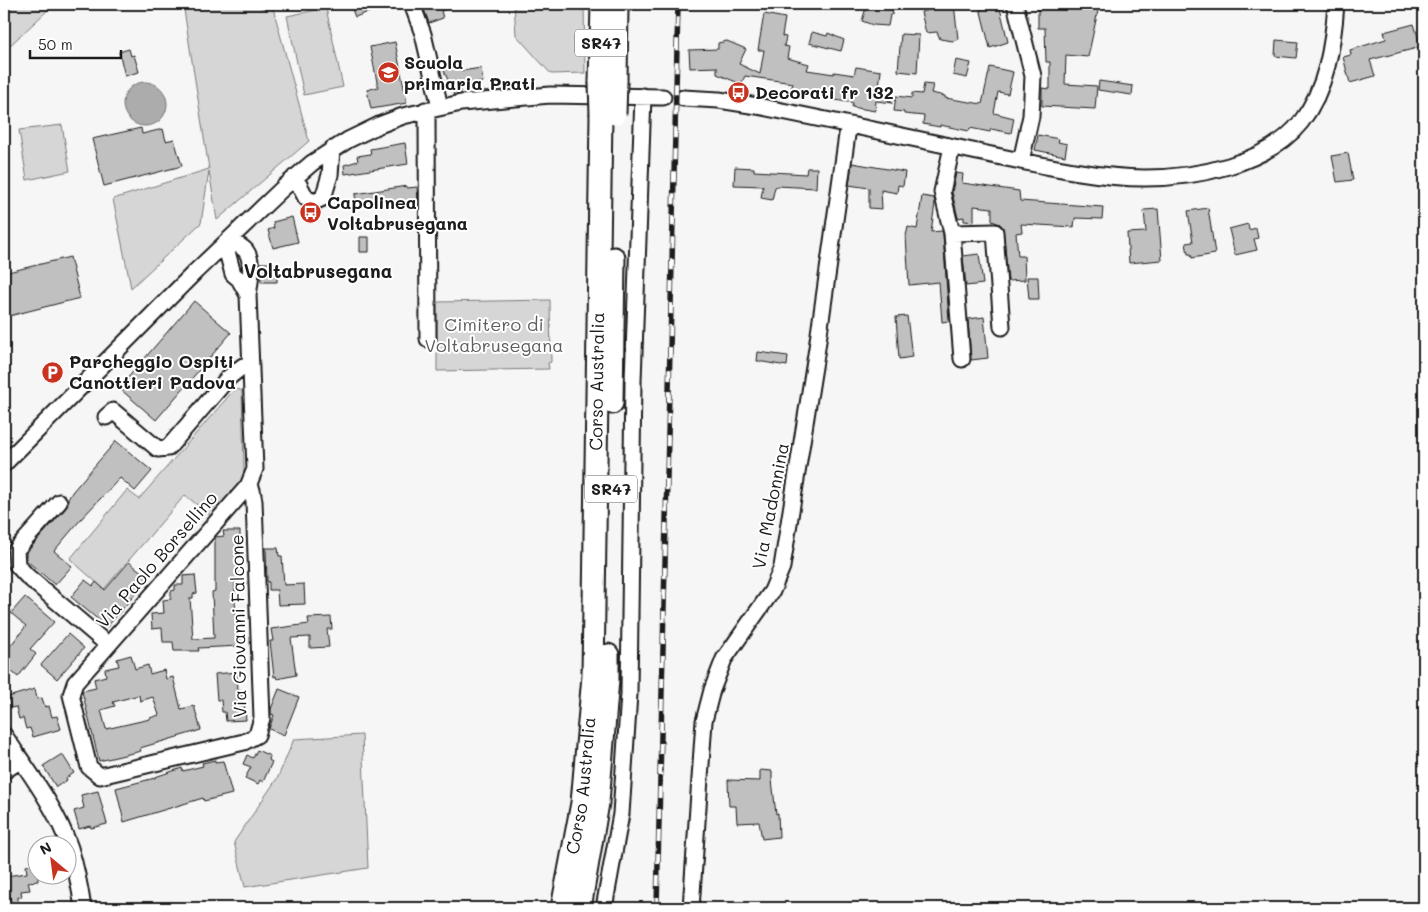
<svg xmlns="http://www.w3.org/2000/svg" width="1428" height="912" font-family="Mali,sans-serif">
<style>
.green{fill:#d6d6d6;stroke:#797979}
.water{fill:#acacac;stroke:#727272}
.building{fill:#c0c0c0;stroke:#1c1c1c;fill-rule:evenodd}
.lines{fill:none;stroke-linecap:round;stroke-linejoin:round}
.minor-casing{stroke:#1c1c1c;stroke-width:19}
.highway-casing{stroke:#1c1c1c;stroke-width:25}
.minor{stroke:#fff;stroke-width:15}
.highway{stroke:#fff;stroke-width:21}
.rail-casing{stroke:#1c1c1c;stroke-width:5.5}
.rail{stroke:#fff;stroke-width:4;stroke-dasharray:11;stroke-linecap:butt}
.highway-bridge-casing{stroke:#1c1c1c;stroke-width:25;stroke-linecap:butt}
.highway-bridge{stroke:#fff;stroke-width:21}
.labels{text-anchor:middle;stroke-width:4;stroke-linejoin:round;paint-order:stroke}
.shield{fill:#fff;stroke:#606060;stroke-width:1}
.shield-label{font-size:16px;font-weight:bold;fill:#1c1c1c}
.poi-label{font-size:18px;font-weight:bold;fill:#1c1c1c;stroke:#fff;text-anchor:start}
.park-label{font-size:18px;fill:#5d5d5d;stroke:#fff}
.street-label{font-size:18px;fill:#1c1c1c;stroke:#fff}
.neighbourhood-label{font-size:19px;font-weight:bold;fill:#1c1c1c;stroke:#fff}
</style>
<rect width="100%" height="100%" fill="#f6f6f6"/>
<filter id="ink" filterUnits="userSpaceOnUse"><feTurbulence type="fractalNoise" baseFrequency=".02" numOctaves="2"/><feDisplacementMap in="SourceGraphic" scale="10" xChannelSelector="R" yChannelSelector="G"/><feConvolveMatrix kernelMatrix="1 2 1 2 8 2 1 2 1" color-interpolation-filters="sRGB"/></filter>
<g filter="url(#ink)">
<path class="green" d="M4,4H58L50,8L4,51Z
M207,4H260L261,8H273L309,141L217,220L209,171L201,223L131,288L113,199L209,169L184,10Z
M514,4H584L585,73L551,74L516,35Z
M326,8L343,87L304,95L287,16Z
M62,125L70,171L27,180L19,130Z
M550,300L551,362L548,363L549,369L437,371V302Z
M238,389L242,391L244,471L241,481L212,517L185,495L104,589L70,559L127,490L139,499L233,391Z
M362,735L368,868L245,887L234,842L278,777L294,739Z"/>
<path class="water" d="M123 104a22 22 0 1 1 44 0a22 22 0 1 1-44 0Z"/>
<path class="building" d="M350,4H387L388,5L355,17Z
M422,4H458V5L441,11L443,18L429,23Z
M867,4H876L877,5L891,4L893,14L890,15L888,26L873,25L862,21Z
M954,4L958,39L953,41L940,39L937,32L926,33L921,12Z
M979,4H999L1008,42L990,48Z
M1038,4H1082L1099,6L1088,57L1066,55L1065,84L1097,86L1095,109L1042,106V88L1050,89V62H1046L1045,28H1038Z
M764,14L785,18L782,36L786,37L784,46L789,47L787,58L809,64L807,70L834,74V72L854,75L856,67L881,71L878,94L893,103L876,101L875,111L852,107L853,103L817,97V95L791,89L793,83L745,76L741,84L717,74V67L690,68L689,50L718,49V43L727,41L746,49L739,64L760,74L764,50H758Z
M1414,24L1421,47L1370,60L1375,76L1350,83L1343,57L1351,55L1350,50L1386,39L1384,32Z
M812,32L827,36L828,33L844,40L841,51L809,43Z
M901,34L919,35L917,73L898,71Z
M1276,40L1298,42L1296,58L1275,56Z
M395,42L407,103L371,109L367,90L378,87L370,47Z
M129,49L131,56L134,55L139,72L125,76L119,52Z
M956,60L971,63L967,78L953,75Z
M990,67L1013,72L1008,94L998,92L994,113L1014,118L1011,133L991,129L990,132L970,128L969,131L940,125V127L923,124L924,116L904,114V112L894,111L896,96L912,98V93L922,94L924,84L933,85L931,93L945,96V98L982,104Z
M443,68H461L462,71L481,68L483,82L460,86L461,94L454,95Z
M1099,81L1133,86L1132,95L1098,90Z
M141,128L142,134L163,129L166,141L174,139L182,166L104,186L92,139Z
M1038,135L1059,139L1058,142L1067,144L1065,156L1035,150Z
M405,143L408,164L345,174L344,165L358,161L357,156L371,154L370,149Z
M1348,153L1353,180L1337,182L1332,156Z
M852,163L905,172L903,186L898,185L897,193L881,190L882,209L869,208V188L849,185Z
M735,167L754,168V171L806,174L807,168H817L816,188L777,186L775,187L772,200L761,198L763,186L734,185Z
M956,173L963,174L962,183L1019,191L1020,201L1103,207L1102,219L1075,218L1074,227L1021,224L1022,232L1016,233L1018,256H1024L1025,280L1008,281L1003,227L1000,224L992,221V208L974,206V222L964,221V217L958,218L952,192Z
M407,186V188L417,187L418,201L394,204L393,199L356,204L355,194Z
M922,196L934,198L935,203L931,232L942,231L943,234L949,321L942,322L939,282L909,285L906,236L908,227L917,229Z
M1208,208L1215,254L1192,258L1191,254H1188L1186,243L1193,242L1188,211Z
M1158,209L1162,260L1129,263L1127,233L1146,232L1144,210Z
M292,217L298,242L273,248L268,230L274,228L273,222Z
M1248,224L1249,230L1256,228L1258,238L1254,239L1257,250L1235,255L1229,229Z
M360,237H369V252H360Z
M979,254L983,284L966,286L963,256Z
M70,257L80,298L9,316L4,294V273Z
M260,263H277V282H261Z
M1027,277H1038L1039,299H1029Z
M194,301L231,333L156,420L119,388Z
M907,316L912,357L899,359L896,317Z
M984,317L988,358L971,360L968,319Z
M758,352L788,356L787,366L757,361Z
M116,441L152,471L135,491L120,478L82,518L54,551L72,566L55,585L26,560V553L66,508L68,499L73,491Z
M223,531H240V554H237L238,581H235V601L237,633L240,632L241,646L198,648L199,651H174L173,642H163L162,628L152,629L151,614L164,613L163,600L171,599V591L175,590V585H183V576L195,575L197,593L193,594V598H190L193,639L214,638L212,592L215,591V537L224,536Z
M266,548H278L279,556H282L284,585L304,584L305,604L278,605L277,590H269V582H267Z
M129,562L149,578L107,627L71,597L85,580L93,586L96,582L105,590Z
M25,597L54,622L30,649L36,654L18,677L4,665V661L11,653L7,650L26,626L11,613Z
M331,617L332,629H327L329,647L310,648V637L291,638L296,675L277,679L276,676L274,677L270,641H273L271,629L309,624L308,618Z
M68,634L84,648L57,679L41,665Z
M131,655L135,669L148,665L150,674L164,670L166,679L173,677L181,709L194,706L201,730L140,748L141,751L99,761L82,691L96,688L94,679L106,676L105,669L119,666L117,659ZM139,695L140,701L153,697L159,715L150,718V719L106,729L101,710L115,706L113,702Z
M237,672L238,690H241L242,701H244L246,720L226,721L225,712H222L221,700H217L215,674Z
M35,689L37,699L42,698L45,707L49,706L52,717L57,716L61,729L33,737L30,728L26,729L23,718L19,719L16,707L11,708L8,697Z
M279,689L299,697L284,735L269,729L274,715L271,714V709Z
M257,750L270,756L269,760L272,762L263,782L260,780L258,784L245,778L251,767L243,764L247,755L253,758Z
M62,754L74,773L66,778L67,780L56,787L43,766Z
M215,760V762L223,761L232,794L204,801L203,798L124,822L116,788L155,778V777L182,768L183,771L203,766L202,763Z
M760,770L772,771V780L776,814L778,813L779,837L762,839L759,822L737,823L736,806H729L728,780L760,781Z
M98,791L107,824L91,828L90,826L79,829L74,811L84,808L81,795Z
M38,864V881L28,882L30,890L21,891L22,897H18V908H12L6,876L27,873L26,866Z"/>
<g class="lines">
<defs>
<path id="minor" d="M412,4L423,34L440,107
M1015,4L1033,76L1031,116L1021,161
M683,98L719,100L757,106C834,121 911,138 987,154C1036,164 1096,178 1145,178C1195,178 1268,164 1301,122C1327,88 1333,45 1336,4
M425,110L427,119L428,339
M952,147L942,192L952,233L962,359
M295,177L306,198L314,202L323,198L330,175L332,149
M952,233L995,232L1002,327
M229,240C234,243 242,246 246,251C254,262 250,283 248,295L255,469L248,486L252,490L254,501L262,718L257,735L244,742L100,776L89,767L71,695L75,683L248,486
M225,244L233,274L239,279L248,295
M106,417L113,411L158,449L168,448L228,378L243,366H250
M4,464L196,271L283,188L312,163L348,140L379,125L403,116L461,103L550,95L663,97
M59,502L16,550L17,565L27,576L108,645
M4,735C28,771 56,807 70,848C76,867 80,888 83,908
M4,771L21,760
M604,908L621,814L629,694L633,381L643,96
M691,908L704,721L712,690L724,659L772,591L782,567L817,348L847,135L850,125"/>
<g id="highway">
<path d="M616,81L617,6"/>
<path d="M600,82L602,4"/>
<path d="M612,403L614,258"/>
<path id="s1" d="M562,908L582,803L593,676L601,115"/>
<path d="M580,908L598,803L608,679V655"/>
</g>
</defs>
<use href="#minor" class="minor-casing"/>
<use href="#highway" class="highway-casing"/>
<use href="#minor" class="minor"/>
<use href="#highway" class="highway"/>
<defs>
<path id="rail" d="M657,908L678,4"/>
</defs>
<use href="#rail" class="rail-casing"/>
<use href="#rail" class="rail"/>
<defs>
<path id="highway-bridge" d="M600,82L601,115
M615,114L616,81"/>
</defs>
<use href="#highway-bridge" class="highway-bridge-casing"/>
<use href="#highway-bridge" class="highway-bridge"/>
</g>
</g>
<defs>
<symbol id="school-disc" viewBox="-11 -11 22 22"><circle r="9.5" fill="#c8321e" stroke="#fff"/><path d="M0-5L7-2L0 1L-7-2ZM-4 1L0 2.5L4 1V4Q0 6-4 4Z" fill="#fff"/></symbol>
<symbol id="bus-disc" viewBox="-11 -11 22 22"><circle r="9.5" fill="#c8321e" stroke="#fff"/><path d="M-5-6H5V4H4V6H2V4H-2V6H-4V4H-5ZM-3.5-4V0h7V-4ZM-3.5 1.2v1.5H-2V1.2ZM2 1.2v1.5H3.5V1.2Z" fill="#fff"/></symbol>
<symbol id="parking-disc" viewBox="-11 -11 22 22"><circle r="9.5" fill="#c8321e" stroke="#fff"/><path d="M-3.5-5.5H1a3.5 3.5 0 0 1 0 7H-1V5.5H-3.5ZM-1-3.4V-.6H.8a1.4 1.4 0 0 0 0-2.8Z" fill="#fff"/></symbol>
</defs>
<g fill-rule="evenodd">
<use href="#school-disc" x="376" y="60" width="25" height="25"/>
<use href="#bus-disc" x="726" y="80" width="25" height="25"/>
<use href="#bus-disc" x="298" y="200" width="25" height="25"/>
<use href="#parking-disc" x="40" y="360" width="25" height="25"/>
</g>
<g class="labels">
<g class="shield">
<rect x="575" y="29.5" width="52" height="27" rx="4"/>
<rect x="585" y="475.5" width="52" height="27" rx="4"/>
</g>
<g class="shield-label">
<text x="601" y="49">SR47</text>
<text x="611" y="495">SR47</text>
</g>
<g class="poi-label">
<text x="404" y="69">Scuola<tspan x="404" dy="21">primaria Prati</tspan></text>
<text x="755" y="99">Decorati fr 132</text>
<text x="327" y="209">Capolinea<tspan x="327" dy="21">Voltabrusegana</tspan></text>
<text x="69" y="368">Parcheggio Ospiti<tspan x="69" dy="21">Canottieri Padova</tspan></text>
</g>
<g class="park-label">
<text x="494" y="331">Cimitero di<tspan x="494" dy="21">Voltabrusegana</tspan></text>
</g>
<g class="street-label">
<text dy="6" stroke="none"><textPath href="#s1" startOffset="529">Corso Australia</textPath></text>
<text transform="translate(771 506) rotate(-79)" y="6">Via Madonnina</text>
<text transform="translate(157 560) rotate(-49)" y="6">Via Paolo Borsellino</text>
<text transform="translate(239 626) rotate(-91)" y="6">Via Giovanni Falcone</text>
<text dy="6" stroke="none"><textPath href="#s1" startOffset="124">Corso Australia</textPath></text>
</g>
<g class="neighbourhood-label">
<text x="318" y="278">Voltabrusegana</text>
</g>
</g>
<rect width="1428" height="912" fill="none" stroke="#fff" stroke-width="20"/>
<rect x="10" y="10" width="1408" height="892" fill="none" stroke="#1c1c1c" stroke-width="2" filter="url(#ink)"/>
<g transform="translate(52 860) rotate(331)"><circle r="24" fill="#ffffff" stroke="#a4a4a4"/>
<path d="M0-4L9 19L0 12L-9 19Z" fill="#c8321e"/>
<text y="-8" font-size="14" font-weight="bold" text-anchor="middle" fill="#1c1c1c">N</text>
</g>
<path d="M30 50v8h91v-8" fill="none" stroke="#1c1c1c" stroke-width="2.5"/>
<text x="38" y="50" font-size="15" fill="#1c1c1c" stroke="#ffffff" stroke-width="4" paint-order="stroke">50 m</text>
</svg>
